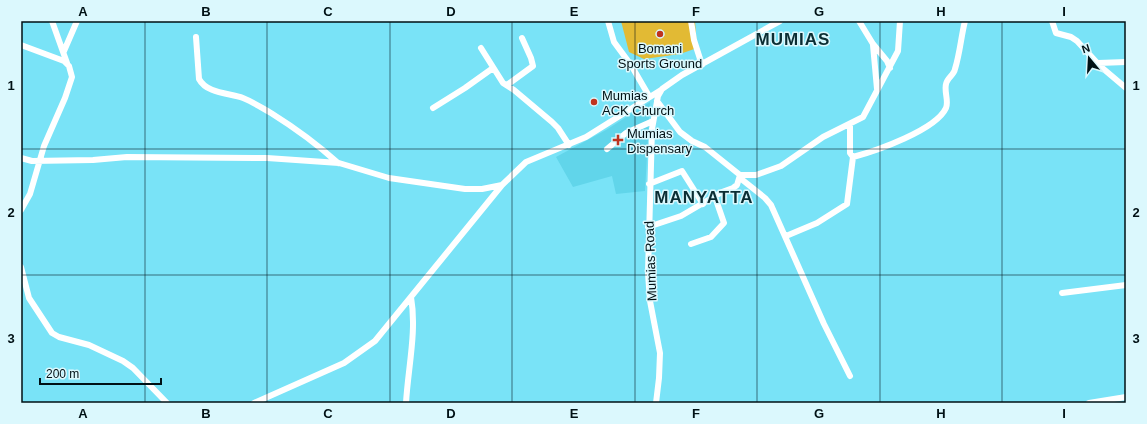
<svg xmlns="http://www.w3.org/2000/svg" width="1147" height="424" font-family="Helvetica,sans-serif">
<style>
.built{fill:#61d5ea}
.green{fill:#e2ba34}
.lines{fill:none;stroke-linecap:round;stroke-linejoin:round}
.minor{stroke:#fff;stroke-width:6}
.grid{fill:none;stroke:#001115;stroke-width:1;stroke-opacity:0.55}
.poi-dot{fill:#bf331f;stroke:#dbf8fd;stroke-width:1.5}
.labels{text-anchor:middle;stroke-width:3;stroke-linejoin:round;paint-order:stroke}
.poi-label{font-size:13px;fill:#001115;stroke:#dbf8fd;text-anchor:start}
.street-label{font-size:13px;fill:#001115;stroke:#dbf8fd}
.district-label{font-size:17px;font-weight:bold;letter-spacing:1px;fill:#0b2e34;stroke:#dbf8fd}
.neatline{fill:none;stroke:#001115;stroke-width:1.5}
.grid-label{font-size:13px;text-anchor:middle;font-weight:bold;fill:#001115}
</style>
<rect width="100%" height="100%" fill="#79e3f7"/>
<path class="built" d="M650,102L645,191L616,194L612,176L573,187L556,157L606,130Z"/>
<path class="green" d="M621,21H695L697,48L680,54L644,59L629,52Z"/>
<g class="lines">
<path class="minor" d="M52,21L67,63
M608,21L614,42L631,65L649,96
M691,21L694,40L702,65
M859,21L873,44L887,61L890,68
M1052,21L1056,33L1071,37L1077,41L1100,66L1126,88
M196,37L199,79C207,94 230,93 243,98C253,102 262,108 271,113C295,128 317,144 338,163
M21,45L64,61L69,66L72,77L65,98L44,146L30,194L21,210
M873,45L877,89
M481,48L503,83L514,90L552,122L558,128L569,145
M64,51L77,21
M1098,63L1126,62
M507,85L533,66L531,58L522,38
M433,108L465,88L493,68
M850,124V153L853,157C876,151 936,130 946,108C949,101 944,92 946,84C947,78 954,75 955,69C960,53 961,37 965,21
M607,149L626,133L653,121
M21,158L32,161L93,160L127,157L267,158L339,163L389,178L465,189H482L502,185
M740,175H756L781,166L823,137L863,117L898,51L900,21
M740,178L765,198L771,205L824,324L850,376
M649,184L682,171L703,204
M648,227L681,216L722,192L733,188L737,185L740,175L705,147L692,141L680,132L657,101
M786,236L817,223L847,204L853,157
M691,244L711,237L724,223L715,197
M21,267L29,298L52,333L59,337L89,345L123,361L133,368L167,403
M1062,293L1126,285
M254,403L344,363L375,341L502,185L526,162L586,137L661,90
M406,403C408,368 417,331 411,297
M656,403L659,378L660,353L650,301L648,273L652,129L658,96L662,89L682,75L780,21
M1089,403L1126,397"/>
</g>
<path class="grid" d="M145,21V403M267,21V403M390,21V403M512,21V403M635,21V403M757,21V403M880,21V403M1002,21V403M21,149H1126M21,275H1126"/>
<g class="poi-dot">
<circle cx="660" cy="34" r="4"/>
<circle cx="594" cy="102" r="4"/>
<path d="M616 134h4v4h4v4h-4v4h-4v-4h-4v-4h4z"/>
</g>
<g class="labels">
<g class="poi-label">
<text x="660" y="53" text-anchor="middle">Bomani<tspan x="660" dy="15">Sports Ground</tspan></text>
<text x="602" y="100">Mumias<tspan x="602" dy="15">ACK Church</tspan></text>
<text x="627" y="138">Mumias<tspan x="627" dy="15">Dispensary</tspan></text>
</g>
<g class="street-label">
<text transform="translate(650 261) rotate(-92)" y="5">Mumias Road</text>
</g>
<g class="district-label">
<text x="793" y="45">MUMIAS</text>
<text x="704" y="203">MANYATTA</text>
</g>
</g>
<rect width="1147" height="424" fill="none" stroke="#dbf8fd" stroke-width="44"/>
<g transform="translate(1089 58) rotate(342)" stroke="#dbf8fd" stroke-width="3" paint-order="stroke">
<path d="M0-3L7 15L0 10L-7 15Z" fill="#001115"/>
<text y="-6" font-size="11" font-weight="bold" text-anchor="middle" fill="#001115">N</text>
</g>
<path d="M40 378v6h121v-6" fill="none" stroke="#001115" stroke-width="2"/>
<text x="46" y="378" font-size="12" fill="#001115" stroke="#dbf8fd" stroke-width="3" paint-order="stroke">200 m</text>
<rect x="22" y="22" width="1103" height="380" class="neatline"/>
<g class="grid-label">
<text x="83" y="16">A</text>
<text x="206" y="16">B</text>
<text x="328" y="16">C</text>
<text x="451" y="16">D</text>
<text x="574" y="16">E</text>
<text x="696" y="16">F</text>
<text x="819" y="16">G</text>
<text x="941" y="16">H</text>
<text x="1064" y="16">I</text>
<text x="11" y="90">1</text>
<text x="1136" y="90">1</text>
<text x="11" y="217">2</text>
<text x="1136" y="217">2</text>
<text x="11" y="343">3</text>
<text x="1136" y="343">3</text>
<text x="83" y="418">A</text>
<text x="206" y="418">B</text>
<text x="328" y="418">C</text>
<text x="451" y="418">D</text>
<text x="574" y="418">E</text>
<text x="696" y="418">F</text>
<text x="819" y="418">G</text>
<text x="941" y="418">H</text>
<text x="1064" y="418">I</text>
</g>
</svg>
